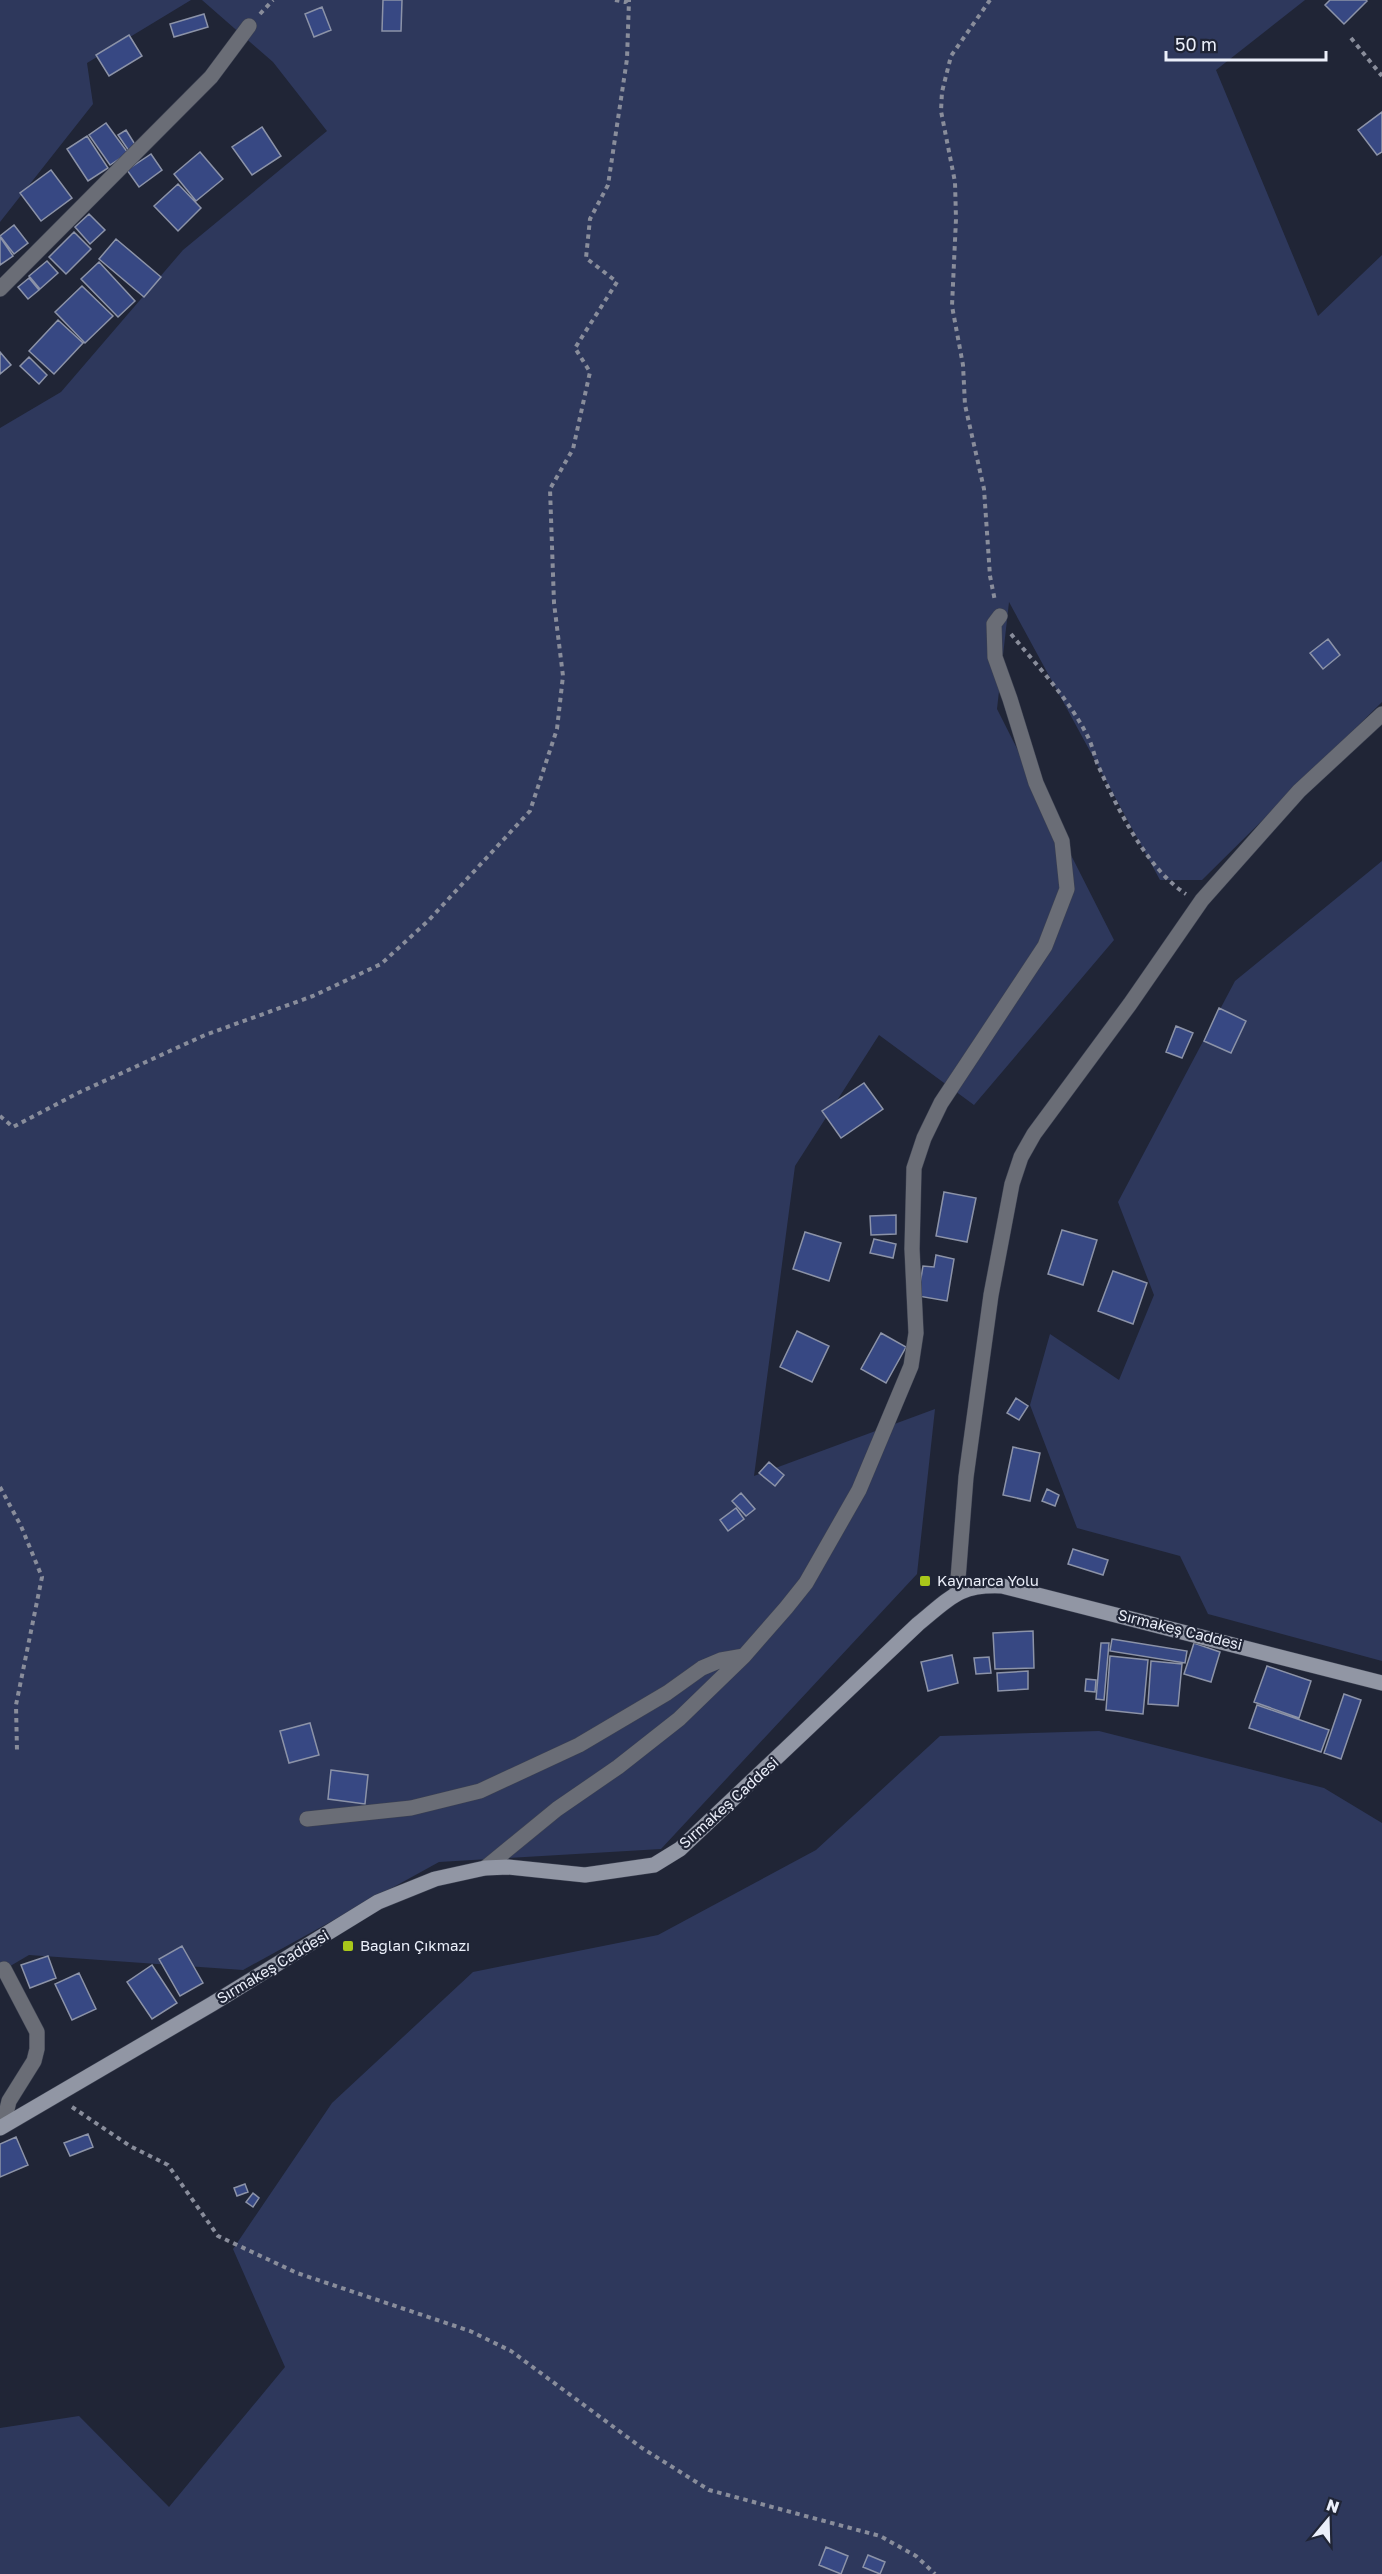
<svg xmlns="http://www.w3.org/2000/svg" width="1382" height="2574" font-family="'Golos Text',sans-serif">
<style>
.green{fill:#2e385c}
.building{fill:#374883;stroke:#8c93a8;stroke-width:1.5}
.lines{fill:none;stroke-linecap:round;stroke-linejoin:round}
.minor-casing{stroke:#3c4151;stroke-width:16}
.tertiary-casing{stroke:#3c4151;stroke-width:16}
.secondary-casing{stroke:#3c4151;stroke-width:16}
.path{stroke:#898d9b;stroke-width:4;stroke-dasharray:4.5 4.5;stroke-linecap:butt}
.minor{stroke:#6a6d76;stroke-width:15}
.tertiary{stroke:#6a6d76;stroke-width:15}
.secondary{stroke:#9196a4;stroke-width:15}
.poi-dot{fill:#a9c71a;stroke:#202536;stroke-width:2}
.labels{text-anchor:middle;stroke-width:4.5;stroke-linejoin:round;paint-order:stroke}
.poi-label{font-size:15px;fill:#ebeffa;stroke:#202536;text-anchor:start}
.street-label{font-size:15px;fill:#ebeffa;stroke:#202536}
</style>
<rect width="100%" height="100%" fill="#202536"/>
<path class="green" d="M0,0H191L87,63L93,104L0,222Z
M202,0H1305L1216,70L1318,316L1382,255V702L1202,880H1160L1009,602L997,709L1114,940L974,1105L879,1035L795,1166L754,1476L935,1409L917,1574L661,1849L439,1862L243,1970L29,1955L0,1972V428L61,392L183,250L327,131L273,62Z
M1382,861V1661L1208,1614L1180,1556L1077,1528L1030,1405L1050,1334L1119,1380L1154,1295L1118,1202L1235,981Z
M1099,1731L1324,1788L1382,1823V2574H0V2428L79,2416L169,2507L285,2367L233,2249L332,2103L473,1972L658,1935L816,1850L940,1736Z"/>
<path class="building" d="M383,0H402L401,31H382Z
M1330,0H1366L1367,1L1344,24L1325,5Z
M322,7L331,30L314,37L305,14Z
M204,14L208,27L174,37L170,24Z
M129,35L142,56L109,76L96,55Z
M1382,112V152L1377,155L1358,130Z
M106,123L128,153L110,165L89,135Z
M262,127L281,156L252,175L232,147Z
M126,130L136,146L129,151L118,135Z
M87,136L108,168L88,181L67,149Z
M200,152L223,179L196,201L174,174Z
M151,154L162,170L139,187L127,170Z
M51,170L72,198L41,221L20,193Z
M178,184L201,208L178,231L154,206Z
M89,214L105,230L90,244L75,227Z
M14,225L28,243L14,254L0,236Z
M74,232L91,249L66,274L49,257Z
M0,237L13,256L0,265Z
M116,239L161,277L144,297L99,259Z
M47,261L58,273L40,289L29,276Z
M99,262L135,301L118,317L81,279Z
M29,278L39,290L28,299L18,287Z
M82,286L113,316L85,343L55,312Z
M58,320L83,343L54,374L29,351Z
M0,352L11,365L0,374Z
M29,357L47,375L39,384L20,366Z
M1328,639L1340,655L1323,669L1310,653Z
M1219,1008L1246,1021L1231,1053L1204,1041Z
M1176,1026L1193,1033L1182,1058L1166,1052Z
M864,1083L883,1109L841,1138L822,1111Z
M944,1192L976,1198L967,1242L936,1236Z
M896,1215V1234L871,1235L870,1216Z
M1062,1230L1097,1240L1083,1285L1048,1274Z
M805,1232L841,1243L829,1281L793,1269Z
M874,1239L896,1244L893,1258L870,1253Z
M936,1255L954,1259L947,1301L918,1296L923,1266L934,1267Z
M1113,1271L1147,1283L1133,1324L1098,1311Z
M797,1331L829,1346L812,1382L780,1367Z
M881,1333L906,1347L886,1383L861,1369Z
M1016,1398L1028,1406L1019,1420L1007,1413Z
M1013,1447L1040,1453L1030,1501L1003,1495Z
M769,1462L784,1475L775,1486L759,1473Z
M1047,1489L1059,1495L1055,1506L1042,1501Z
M741,1493L755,1509L746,1516L732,1501Z
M736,1508L744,1519L728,1531L720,1520Z
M1073,1549L1108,1560L1103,1575L1068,1564Z
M1033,1631L1034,1668L995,1669L993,1633Z
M1112,1639L1187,1651L1185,1663L1110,1651Z
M1101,1643H1109L1104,1700L1096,1699Z
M1194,1643L1220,1652L1211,1682L1184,1674Z
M952,1655L958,1683L928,1691L921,1662Z
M1110,1656L1148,1660L1143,1714L1106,1710Z
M989,1657L991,1673L976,1674L974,1658Z
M1151,1661L1182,1664L1178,1706L1148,1704Z
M1267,1666L1311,1681L1299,1718L1254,1702Z
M1028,1671V1689L998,1691L997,1673Z
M1086,1679L1096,1680L1095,1692L1085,1691Z
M1344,1694L1361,1700L1341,1759L1324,1753Z
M1257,1705L1329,1730L1321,1752L1249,1728Z
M310,1723L319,1755L289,1763L280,1731Z
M331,1770L368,1775L365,1804L328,1799Z
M182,1946L203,1983L180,1996L159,1959Z
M48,1956L56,1978L30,1988L21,1965Z
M152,1965L177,2003L152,2019L127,1982Z
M79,1973L96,2009L72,2020L55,1984Z
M88,2134L93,2147L70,2156L64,2143Z
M16,2137L28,2165L0,2177V2144Z
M245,2184L248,2192L237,2196L234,2188Z
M253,2193L259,2198L253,2207L246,2202Z
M826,2547L848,2556L841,2574L819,2565Z
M868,2555L885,2562L880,2574L863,2567Z"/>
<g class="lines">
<defs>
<path id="minor" d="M0,289L211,77L249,26
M307,1819L411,1808L480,1791L579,1745L667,1693L702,1668L721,1660L744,1656
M485,1868L557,1809L618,1767L679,1719L744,1656L786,1608L806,1583L859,1490L911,1366L916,1333L912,1249L914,1168L924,1138L941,1103L1045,946L1067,889L1062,841L1036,783L1010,699L995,657L994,624L1000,616
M3,2126L9,2101L34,2061L37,2049V2032L4,1969"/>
<path id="tertiary" d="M957,1592L966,1477L991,1295L1012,1184L1021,1157L1034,1134L1130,1004L1202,900L1299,791L1382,714"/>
<path id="secondary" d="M0,2128L212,2004L378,1902L435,1879L485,1868L508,1867L585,1875L654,1865L680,1849L918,1624C950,1598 959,1584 1002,1586L1382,1683"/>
</defs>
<use href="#minor" class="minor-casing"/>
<use href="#tertiary" class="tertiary-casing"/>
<use href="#secondary" class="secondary-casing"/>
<path class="path" d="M615,0L625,2L628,0
M990,0L951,56L942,92L941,111L955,182L956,219L952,306L963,365L965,405L984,489L990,576L995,601
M260,14L273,0
M1351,38L1382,76
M1011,634C1038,667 1069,699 1088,737C1092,745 1094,754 1097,763C1116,806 1146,868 1186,894
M0,1116L13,1127L78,1093L205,1035L313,996L381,964L428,921L530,811L557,729L563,676L554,603L550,489L573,449L590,372L575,348L617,282L586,258L590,219L608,185L627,59L629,0
M0,1487L21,1526L42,1577L16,1705L17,1751
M72,2107L130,2146L168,2165L218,2236L297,2273L470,2331L511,2351L642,2448L709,2490L880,2536L916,2556L935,2574"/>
<use href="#minor" class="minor"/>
<use href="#tertiary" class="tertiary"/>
<use href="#secondary" class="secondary"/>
</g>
<g class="poi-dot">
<rect x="919" y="1575" width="12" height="12" rx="3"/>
<rect x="342" y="1940" width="12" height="12" rx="3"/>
</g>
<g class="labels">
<g class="poi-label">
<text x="937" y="1586">Kaynarca Yolu</text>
<text x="360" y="1951">Bağlan Çıkmazı</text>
</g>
<g class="street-label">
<text transform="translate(1180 1630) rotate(14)" y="5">Sırmakeş Caddesi</text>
<text transform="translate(729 1803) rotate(-42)" y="5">Sırmakeş Caddesi</text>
<text transform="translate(273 1967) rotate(-31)" y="5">Sırmakeş Caddesi</text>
</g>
</g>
<g transform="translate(1328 2520) rotate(19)" stroke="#202536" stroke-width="4.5" paint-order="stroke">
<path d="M0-4.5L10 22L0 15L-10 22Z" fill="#ebeffa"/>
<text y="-9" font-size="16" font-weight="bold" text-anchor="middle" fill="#ebeffa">N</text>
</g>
<path d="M1166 51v9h160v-9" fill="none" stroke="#ebeffa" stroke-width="3"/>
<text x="1175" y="51" font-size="18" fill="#ebeffa" stroke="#202536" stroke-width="4.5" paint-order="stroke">50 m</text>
</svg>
